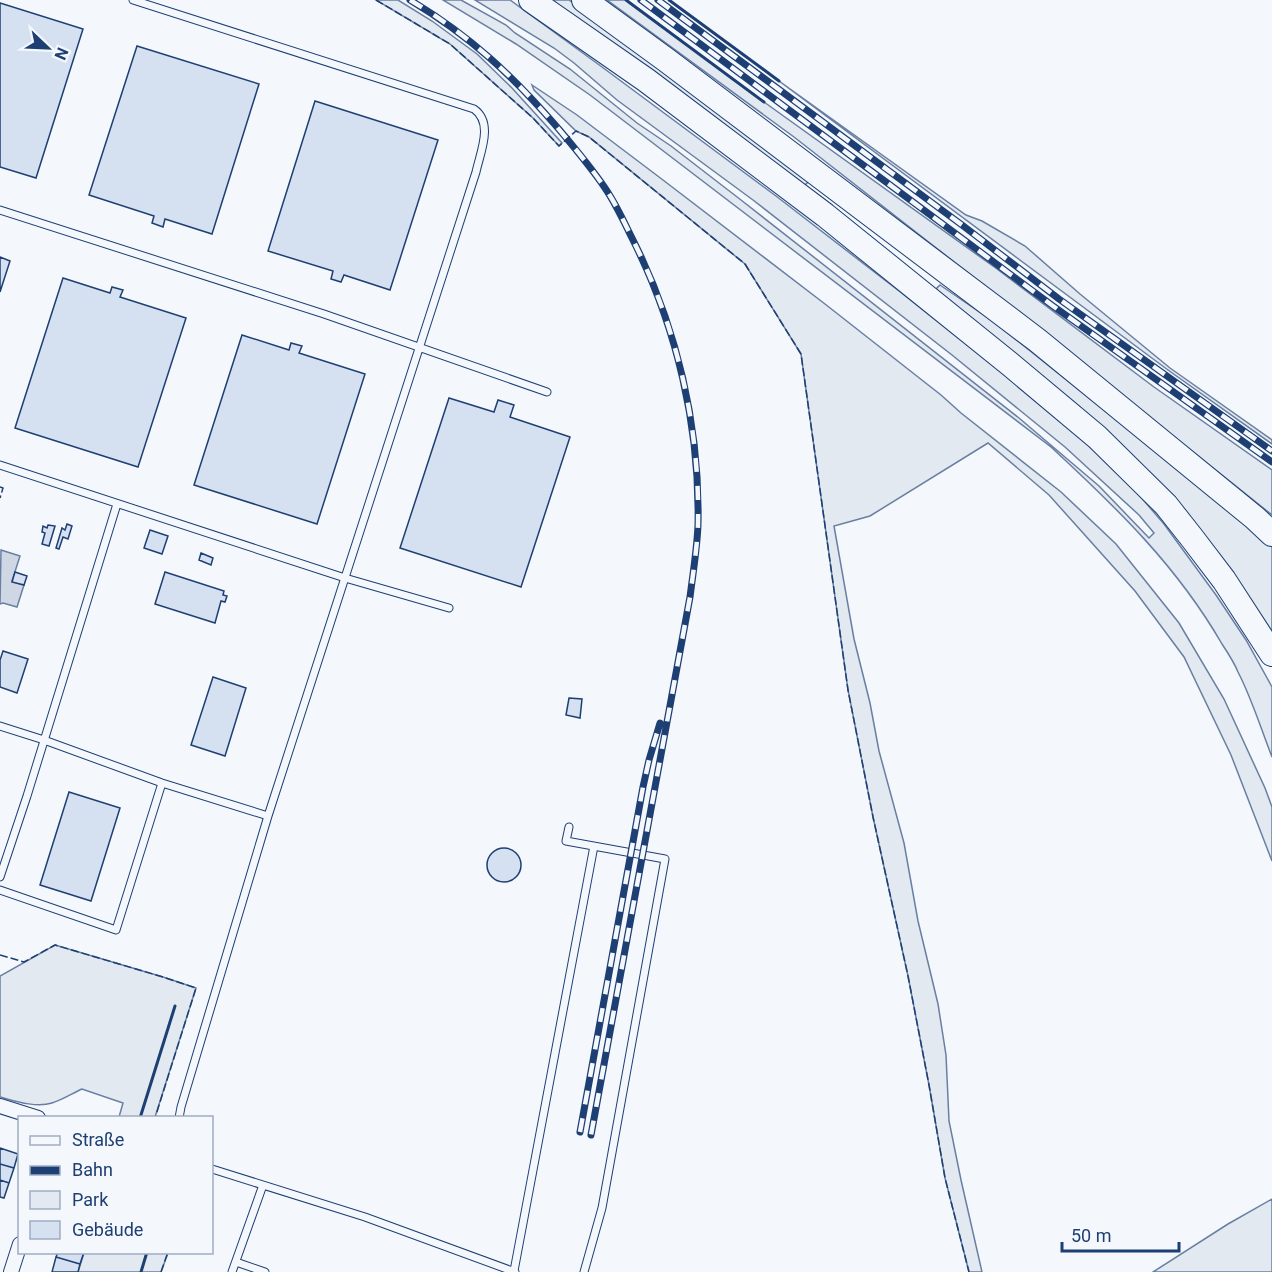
<svg xmlns="http://www.w3.org/2000/svg" width="1272" height="1272" font-family="Roboto,sans-serif">
<style>
.green{fill:#e3e9f0;stroke:#687fa3;stroke-width:1.5}
.water{fill:#cfd7e4;stroke:#687fa3;stroke-width:1.5}
.building{fill:#d5e0f0;stroke:#1d3f73;stroke-width:1.5}
.lines{fill:none;stroke-linecap:round;stroke-linejoin:round}
.service-casing{stroke:#1d3f73;stroke-width:9}
.minor-casing{stroke:#1d3f73;stroke-width:16}
.trunk-casing{stroke:#1d3f73;stroke-width:26}
.service{stroke:#f4f7fb;stroke-width:7}
.minor{stroke:#f4f7fb;stroke-width:14}
.trunk{stroke:#f4f7fb;stroke-width:24}
.rail-casing{stroke:#1d3f73;stroke-width:7}
.rail{stroke:#f4f7fb;stroke-width:4.5;stroke-dasharray:14;stroke-linecap:butt}
.fence{stroke:#1d3f73;stroke-width:1.5;stroke-dasharray:8 3;stroke-linecap:butt}
.wall{stroke:#1d3f73;stroke-width:3}
</style>
<rect width="100%" height="100%" fill="#f4f7fb"/>
<path class="green" d="M376,0H398L432,21L477,54L512,88L562,143L559,146L533,118L450,44Z
M443,0H461L506,25L515,33L570,69L637,123L671,146L741,200L1019,418L1099,486L1149,538L1154,533L1139,515L1065,447L952,355L753,200L617,100L574,63L554,48L475,0H510L602,67L776,196L899,291L1021,388L1103,458L1133,488L1164,524L1216,595L1246,640L1272,687V757C1261,729 1252,699 1238,672C1234,662 1228,653 1222,644C1177,566 1117,508 1051,447L590,95L516,44Z
M546,0H569L630,44L809,181L804,186Z
M607,0H626L764,102L997,269L1154,387L1272,470V515L1008,304L794,137Z
M779,81L966,215L982,221L1025,246L1080,294L1170,368L1272,440V444L1168,370Z
M532,85L577,115L663,180L825,304L941,395L961,413L1061,492L1116,544L1179,623L1224,699L1265,788L1272,807V861L1231,755L1184,657L1135,591L1049,495L988,443L870,516L834,526L854,639L870,703L879,751L904,843L918,921L938,1004L946,1055L949,1121L961,1180L982,1272H969L945,1178L929,1085L908,976L873,817L848,690L801,354L745,264L589,137L576,131L534,90Z
M940,285L994,322L1209,494L1272,547V637L1104,428L1073,401L936,289Z
M55,945L163,977L196,988L155,1117H119L123,1103L82,1089C73,1093 62,1100 52,1103C36,1108 15,1101 0,1097V976Z
M1272,1199V1272H1153L1228,1224Z
M84,1253H168L161,1272H78Z"/>
<path class="water" d="M1,550L20,556L12,581L24,585L17,607L3,603L0,604Z"/>
<path class="building" d="M0,3L83,29L36,178L0,167Z
M137,46L259,84L212,234L165,219L163,227L152,223L154,216L89,195Z
M315,101L438,140L390,290L344,275L341,282L331,279L333,271L268,251Z
M0,257L10,261L0,292Z
M63,278L110,293L112,287L123,290L120,297L186,318L138,467L15,428Z
M242,335L289,350L291,343L302,346L299,353L365,374L317,524L194,485Z
M449,398L494,412L498,400L514,405L510,417L570,437L521,587L400,548Z
M67,524L72,526L68,539L63,537L59,549L56,548L62,528L65,530Z
M48,525L55,526L49,546L42,544L45,533L42,532L43,526L47,528Z
M150,530L168,536L162,554L144,548Z
M201,553L213,558L211,565L199,560Z
M15,572L27,576L24,585L12,582Z
M165,572L224,591L223,595L227,596L225,602L221,601L215,623L155,604Z
M3,651L28,659L17,693L0,687V660Z
M213,677L246,688L225,756L191,745Z
M569,698L582,699L580,718L566,715Z
M69,792L120,808L91,901L40,885Z
M487 865a17 17 0 1 1 34 0a17 17 0 1 1-34 0Z
M0,1148L18,1154L14,1168L0,1164Z
M0,1164L14,1168L9,1183L0,1180Z
M0,1180L9,1183L4,1198L0,1197Z
M58,1252H84L80,1264L56,1257Z
M56,1257L80,1264L78,1272H52Z"/>
<g class="lines">
<defs>
<path id="service" d="M133,0L474,109C494,123 480,153 476,172L268,816L181,1107L179,1118
M0,210L324,314L547,392
M0,465L345,578L449,608
M0,726L44,740L162,783L268,816
M569,827L566,841L665,859L602,1208L584,1272
M0,877L27,796L117,504
M0,890L116,930L162,783
M212,1169L365,1217L515,1272
M236,1262L265,1272
M514,1271L594,846
M232,1272L263,1185"/>
<path id="minor" d="M0,1106L38,1118
M11,1272L20,1244"/>
<path id="trunk" d="M531,0L646,80L825,215L1011,365L1097,437L1166,505L1192,538L1224,580L1272,654
M584,0L665,59L1037,340L1255,518L1272,534"/>
</defs>
<use href="#service" class="service-casing"/>
<use href="#minor" class="minor-casing"/>
<use href="#trunk" class="trunk-casing"/>
<use href="#service" class="service"/>
<use href="#minor" class="minor"/>
<use href="#trunk" class="trunk"/>
<defs>
<path id="rail" d="M410,0C470,36 511,74 557,127C573,146 590,166 605,188C616,204 624,222 633,240C677,328 700,426 698,525C697,549 693,573 690,597L591,1135
M641,0L1053,306L1272,462
M658,0L962,225L1059,299L1272,451
M580,1132L643,787L649,760L660,723"/>
</defs>
<use href="#rail" class="rail-casing"/>
<use href="#rail" class="rail"/>
<path class="fence" d="M376,0L450,44L533,118L559,146L576,131L589,137L745,264L801,354L848,690L873,817L908,976L929,1085L945,1178L969,1272
M0,487L3,488L0,498
M0,955L24,962L55,945L163,977L196,988L155,1118
M161,1272L168,1252"/>
<path class="wall" d="M626,0L764,102
M669,0L779,81
M140,1118L175,1006
M141,1272L147,1252"/>
</g>
<rect x="18" y="1116" width="195" height="138" fill="#f4f7fb" stroke="#9eadc5" stroke-width="1.5"/>
<rect x="30" y="1136" width="30" height="9" fill="#f4f7fb" stroke="#9eadc5" stroke-width="1.5"/>
<text x="72" y="1146" font-size="18" fill="#1d3f73">Straße</text>
<rect x="30" y="1166" width="30" height="9" fill="#1d3f73" stroke="#9eadc5" stroke-width="1.5"/>
<text x="72" y="1176" font-size="18" fill="#1d3f73">Bahn</text>
<rect x="30" y="1191" width="30" height="18" fill="#e3e9f0" stroke="#9eadc5" stroke-width="1.5"/>
<text x="72" y="1206" font-size="18" fill="#1d3f73">Park</text>
<rect x="30" y="1221" width="30" height="18" fill="#d5e0f0" stroke="#9eadc5" stroke-width="1.5"/>
<text x="72" y="1236" font-size="18" fill="#1d3f73">Gebäude</text>
<g transform="translate(48 48) rotate(113)" stroke="#f4f7fb" stroke-width="4.5" paint-order="stroke">
<path d="M0-4.5L10 22L0 15L-10 22Z" fill="#1d3f73"/>
<text y="-9" font-size="16" font-weight="bold" text-anchor="middle" fill="#1d3f73">N</text>
</g>
<path d="M1062 1242v9h117v-9" fill="none" stroke="#1d3f73" stroke-width="3"/>
<text x="1071" y="1242" font-size="18" fill="#1d3f73" stroke="#f4f7fb" stroke-width="4.5" paint-order="stroke">50 m</text>
</svg>
